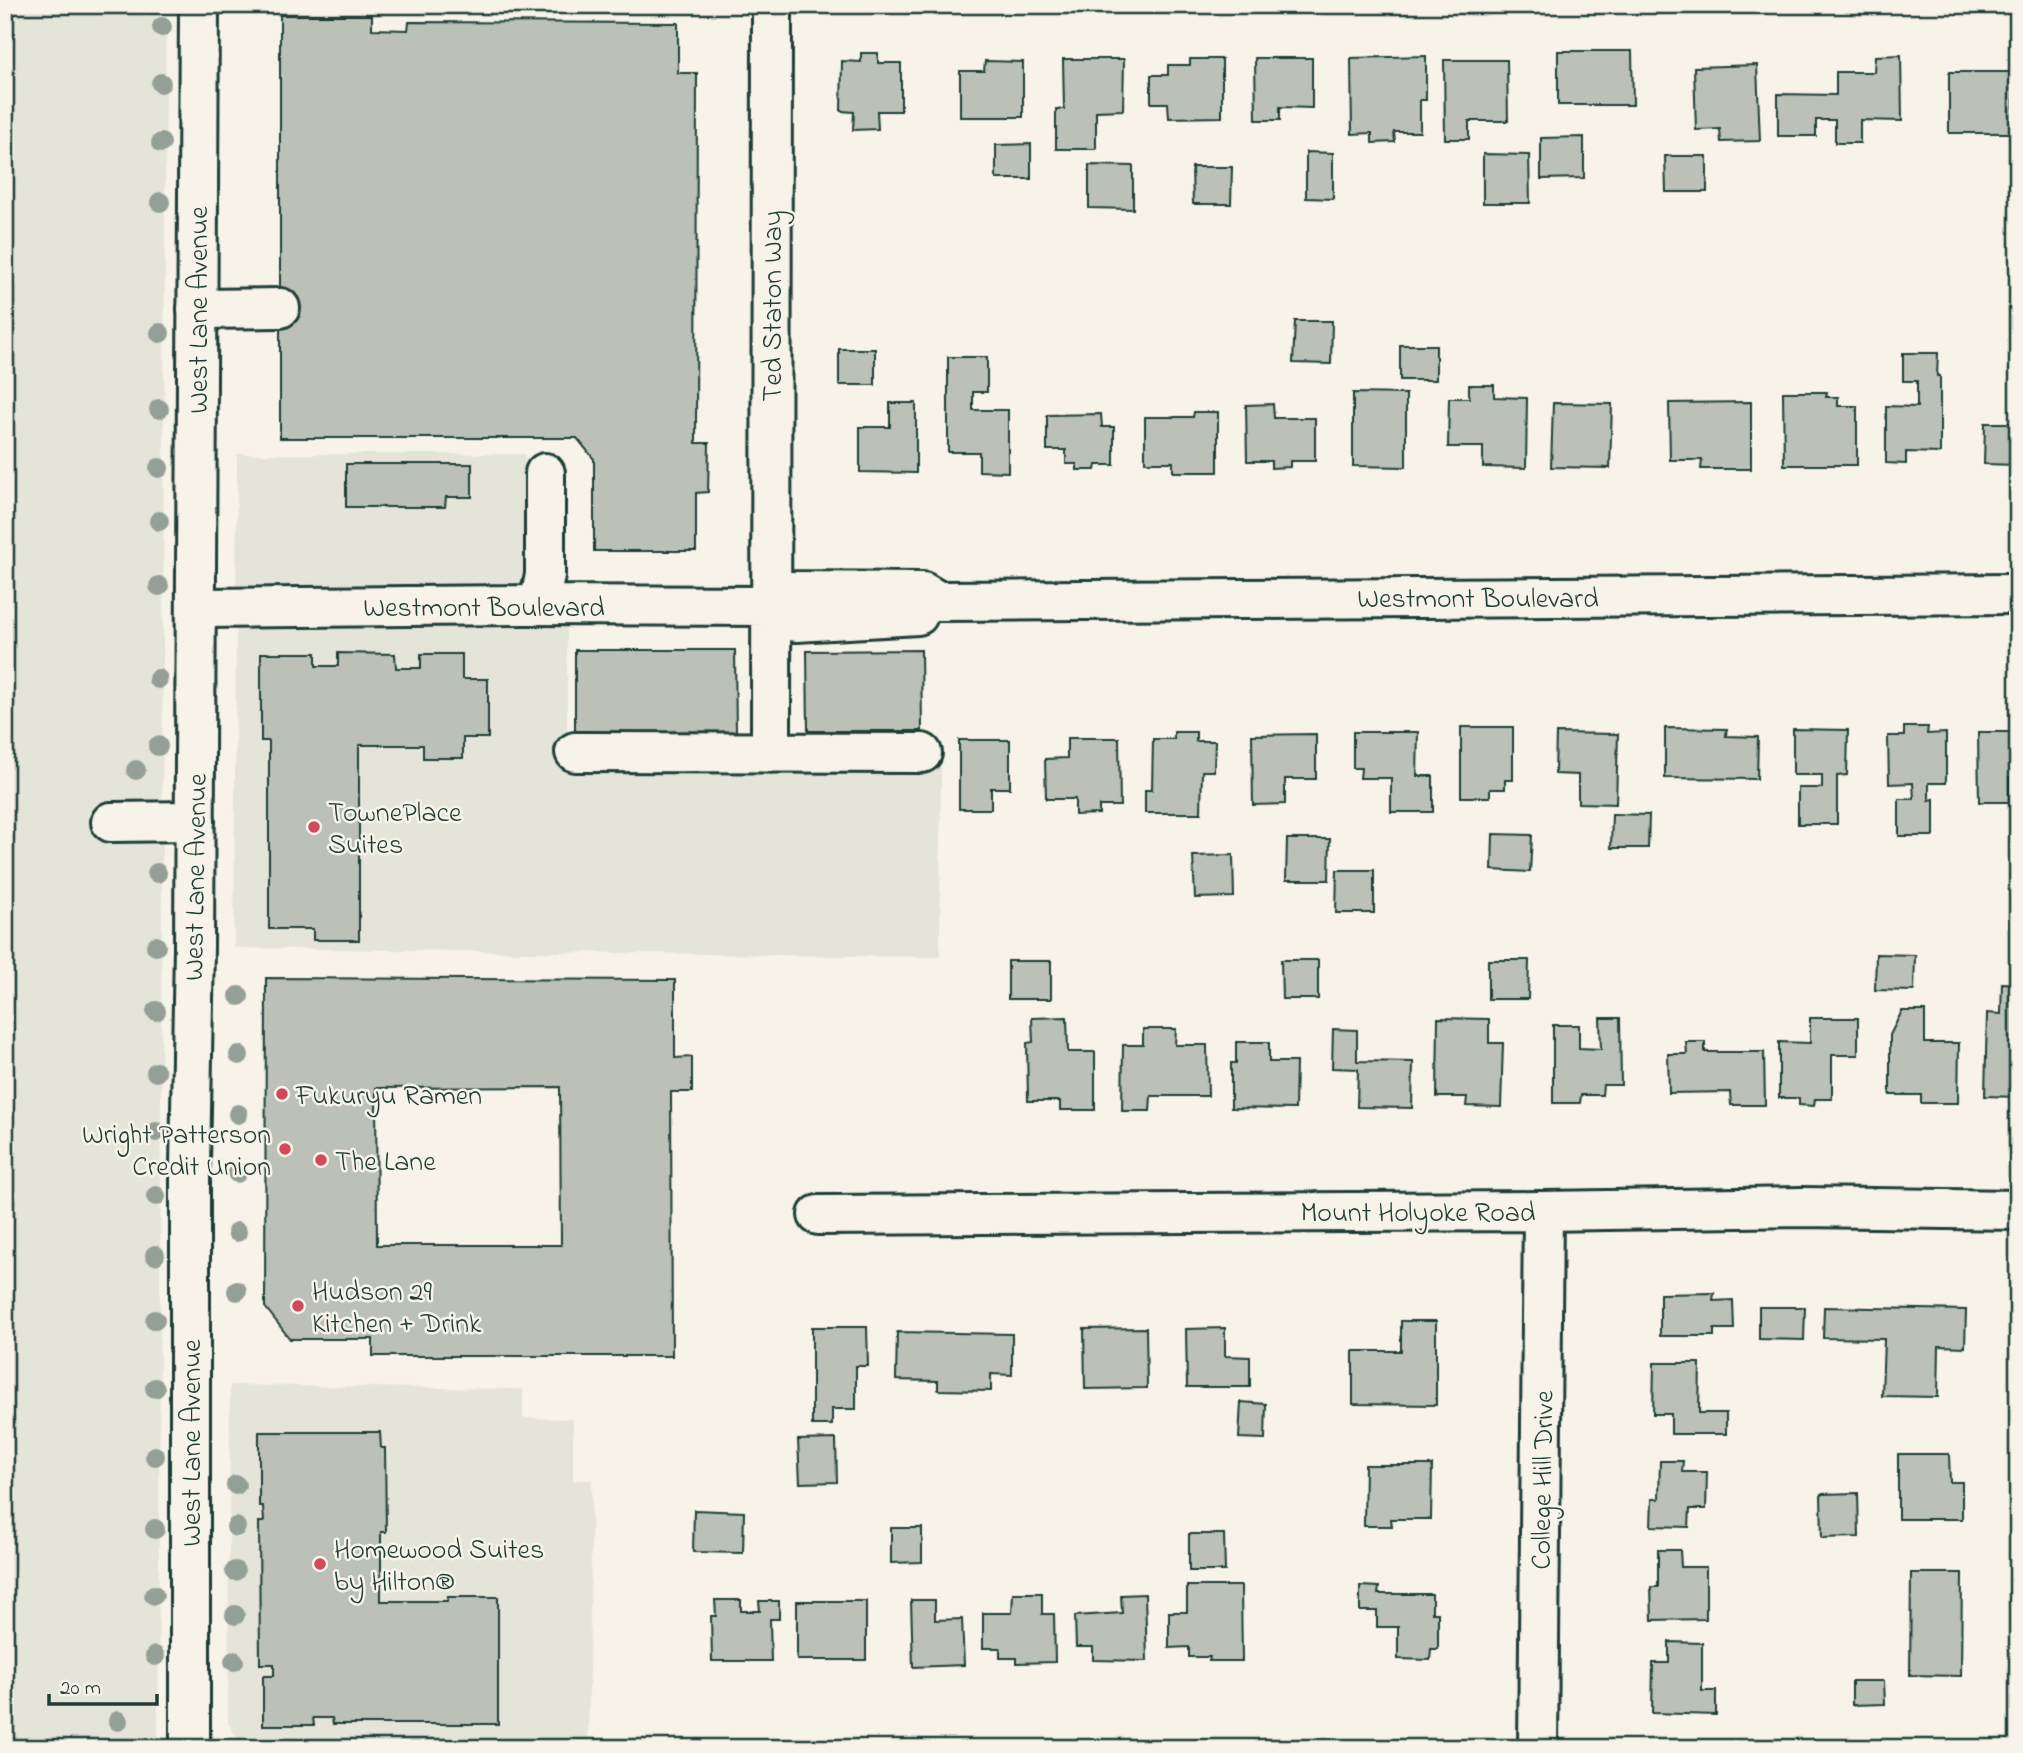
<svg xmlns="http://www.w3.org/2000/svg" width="2023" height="1753" font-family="'Indie Flower',sans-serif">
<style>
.built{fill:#e5e4d9}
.building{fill:#bbc1b6;stroke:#1f3d34;stroke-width:2;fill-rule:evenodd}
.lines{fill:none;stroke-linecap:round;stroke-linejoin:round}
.minor-casing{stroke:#1f3d34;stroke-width:44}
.major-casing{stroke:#1f3d34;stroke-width:44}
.minor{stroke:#f7f3e8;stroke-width:38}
.major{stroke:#f7f3e8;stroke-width:38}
.tree{fill:#949f96}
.poi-dot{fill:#d1495b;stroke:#f7f3e8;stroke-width:2.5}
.labels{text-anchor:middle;stroke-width:5;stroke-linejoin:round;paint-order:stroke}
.street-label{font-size:28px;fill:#1f3d34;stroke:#f7f3e8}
.poi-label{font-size:28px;fill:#1f3d34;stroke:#f7f3e8;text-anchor:start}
</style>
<rect width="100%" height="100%" fill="#f7f3e8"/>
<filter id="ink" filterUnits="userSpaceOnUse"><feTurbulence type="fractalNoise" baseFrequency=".0143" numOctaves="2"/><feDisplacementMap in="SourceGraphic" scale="14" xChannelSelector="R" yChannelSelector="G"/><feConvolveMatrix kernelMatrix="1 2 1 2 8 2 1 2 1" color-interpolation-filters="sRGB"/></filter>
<g filter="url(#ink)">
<path class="built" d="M5,5H166L158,1748H5Z
M237,454H525L524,604L567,605V767H941L940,957L234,948Z
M230,1385L523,1389V1418L573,1419V1480H592L588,1748L250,1743L238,1740L228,1723Z"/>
<path class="building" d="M280,15H372V29L408,30L409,22L678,23V73H697L696,443H709L708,492L696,493V551H594V459L577,438H280Z
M1558,51H1632L1633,105H1558Z
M861,53H878V63H901V111H877L878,129L853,130L854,112L841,111L842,61L861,62Z
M1901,55L1902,121L1860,120V143H1835V120H1816V136H1778V94L1836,95V72H1874L1875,56Z
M1426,56V100H1420V132H1394L1395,142L1372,143V133L1352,134L1351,58Z
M1255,58H1312V108L1280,107V120H1256Z
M1063,59H1124L1123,110L1096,111V149H1056V109H1064Z
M1190,59H1222V117L1169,118L1168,103H1151V75H1168V65H1190Z
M1444,60H1507L1508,121H1469V139H1445Z
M985,61L1023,62V117H960V71H984Z
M1757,65L1760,141L1721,142L1720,129L1696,130L1694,67Z
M1949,72H2018V99H2014V133H1949Z
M1584,137V178L1541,179V138Z
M1031,144V179H996V145Z
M1306,152L1333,153V199L1306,198Z
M1483,154L1529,155L1530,203H1483Z
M1665,156H1707V192H1666Z
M1089,165L1133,166V209L1089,208Z
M1192,167H1232L1231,204H1193Z
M1295,321H1332L1331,364L1293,363Z
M1400,345H1436V380H1400Z
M839,349H875V385H839Z
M1903,353H1938L1937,376H1940V453L1906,452V464L1886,463V406L1917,407V381H1903Z
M948,357H987V392H973V410H1008V472L979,471V452H948Z
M1469,385H1494V397L1527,398L1526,468L1483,467V447H1448L1449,398H1469Z
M1783,392H1827L1826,397H1838V406H1857V465H1784Z
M1353,393L1406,394V467L1353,466Z
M1751,402V469H1701L1702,460H1670L1669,403Z
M890,403H916V473L860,472V427H890Z
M1553,403L1612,404L1610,468L1551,467Z
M1273,404L1274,418H1315V461H1290V467L1271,468V461H1247L1246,405Z
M1194,412H1218V472H1173V462H1145V417H1193Z
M1101,414L1102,427H1114V465H1096L1095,470H1077V464H1066V450H1047V415Z
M1985,423H2018V465L1984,464Z
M346,464H472V497H446L445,507H346Z
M575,650H735L736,734L575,733Z
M921,650L922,731H808L807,651Z
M261,653H316V666H338V653L395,654L396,668H421V654H462V679H488V738H463V758H423V745H359V940H313V929H269V741H261Z
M1461,727H1513V780H1505V789H1490V797H1461Z
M1904,727H1928L1927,734L1946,733V783H1929V800L1934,799V836H1899V799H1914L1913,783L1889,784L1888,736H1904Z
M1665,728L1727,729L1726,736L1758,737L1757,779L1665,778Z
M1793,729L1848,730L1847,775L1837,776V824H1798V788H1822V775H1793Z
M1174,732H1196V741H1215L1214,771H1202L1201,813H1145V790H1152L1153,739H1174Z
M1353,732H1418L1417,776H1433V812H1391V778H1360L1361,768H1353Z
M1978,732H2018V777H2009V802H1979Z
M1556,733L1618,734L1616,804L1578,803V775L1555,774Z
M1316,734V779H1285V804L1253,805L1252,735Z
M1067,738H1119L1120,806H1099V814L1075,815V799H1046L1045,759L1067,758Z
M959,740H1010V788H991V809H959Z
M1612,814L1649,815L1648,848H1611Z
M1493,834L1532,835L1530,872L1492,870Z
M1287,839H1330L1329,880H1286Z
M1233,855L1234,897L1195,898L1193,856Z
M1337,870H1374V913H1336Z
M1876,954L1915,955L1914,991L1875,990Z
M1281,960H1318V999H1282Z
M1488,960H1529L1528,999H1488Z
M1008,961H1051V999H1008Z
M266,978L675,980V1058L692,1057V1092H671L672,1356H373V1339H290L265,1307ZM560,1087L561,1245H377L376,1088Z
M2002,983L2018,984V1097L1985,1096L1987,1013L2001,1014Z
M1902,1011H1925V1043H1959L1958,1103H1921V1095H1890V1035Z
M1067,1017L1068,1052H1095V1110H1060V1101H1028L1027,1043L1033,1042L1032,1018Z
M1438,1018L1489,1019V1043H1503L1501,1107L1466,1106L1467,1097H1437Z
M1600,1018H1620L1621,1085H1603L1602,1095H1581L1580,1103H1553V1025H1579V1048L1601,1049Z
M1810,1018H1858V1055H1832V1099H1815L1814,1106L1799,1105V1098H1779V1042L1810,1043Z
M1143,1029H1176L1175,1045H1207L1208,1096H1151L1150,1111H1122L1123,1045H1143Z
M1333,1029L1357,1030V1061L1413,1062L1412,1108L1357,1107L1358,1069L1332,1068Z
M1236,1042H1269V1062H1296L1295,1109L1231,1108V1063H1236Z
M1686,1042H1705V1052H1764L1765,1105H1731L1730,1092L1669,1093L1668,1054H1687Z
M1714,1293L1713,1301L1733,1300L1734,1329H1714V1336H1660V1294Z
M1759,1307H1805L1804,1340L1759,1339Z
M1824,1307L1966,1310L1965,1347L1939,1346L1938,1397L1882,1396L1884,1339L1823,1338Z
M1401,1321H1436V1405L1353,1404V1351H1401Z
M812,1327H867L868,1366H856V1409H832V1425H812Z
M1146,1328L1147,1388L1085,1389L1084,1329Z
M1225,1328V1356L1250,1357V1387H1187L1186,1329Z
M897,1332L1012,1334V1375L991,1374V1391L938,1390V1381L896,1380Z
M1654,1363H1700L1699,1413H1726V1434H1671V1414H1653Z
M1241,1402L1266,1404L1265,1439L1239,1438Z
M259,1432H380L381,1448H385L386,1532H381V1601H448L447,1597H498V1724H333L332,1718H313L314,1725H263V1676H274V1664H260L259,1522H264L263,1506H259Z
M836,1439L837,1482L800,1483L798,1440Z
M1898,1454H1949L1950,1482H1962V1519H1898Z
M1660,1461H1683L1682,1472H1707L1706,1509H1690L1689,1527L1651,1526L1652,1499H1659Z
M1365,1465H1432L1431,1519H1391L1392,1526H1364Z
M1858,1493L1859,1537L1822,1538L1821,1494Z
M694,1510L744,1512L743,1553L693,1552Z
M891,1528H922V1562L891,1563Z
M1189,1534H1224L1225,1571H1189Z
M1658,1550H1680L1681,1567H1706V1619L1652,1620L1651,1587H1658Z
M1911,1573H1962L1961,1676L1910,1675Z
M1187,1586H1241L1242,1661H1209L1210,1657H1189V1647L1169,1648V1612H1187Z
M1360,1586L1379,1587L1378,1594H1432V1613H1438V1649H1431L1430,1660L1398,1659V1627H1377V1611H1360Z
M1013,1593H1042V1614H1054L1055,1662L1017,1663V1658H1000V1648H983V1613H1012Z
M1145,1594L1147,1661L1093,1660V1647H1076L1075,1616L1122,1613L1121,1595Z
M715,1600H741V1611H760L759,1601H779V1619H770L771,1661H712L711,1616H716Z
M911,1600H935V1620L962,1619L964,1665L913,1667Z
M797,1601H866V1660H797Z
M1669,1642L1702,1643V1691H1716V1715L1652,1713L1653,1663H1669Z
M1852,1681H1884L1885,1704L1852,1705Z"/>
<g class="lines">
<defs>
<path id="minor" d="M197,309L280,308
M539,605L545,575V473
M771,606L792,591L923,592L938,601L2018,594
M196,608L524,605L771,606L796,622L918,615
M575,752L922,753
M771,753L772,5
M111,822L195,821
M818,1215L1543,1211L1802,1207L2018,1210
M1538,1748L1543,1211"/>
<path id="major" d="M190,1748V1165L194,947L199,5"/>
</defs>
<use href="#minor" class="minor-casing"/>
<use href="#major" class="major-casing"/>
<use href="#minor" class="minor"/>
<use href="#major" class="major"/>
</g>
<g class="tree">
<circle cx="162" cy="27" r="10"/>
<circle cx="161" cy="83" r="10"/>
<circle cx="161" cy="143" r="10"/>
<circle cx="160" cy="202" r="10"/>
<circle cx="160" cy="333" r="10"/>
<circle cx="159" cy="409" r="10"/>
<circle cx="159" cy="468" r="10"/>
<circle cx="159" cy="521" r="10"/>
<circle cx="159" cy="586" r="10"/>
<circle cx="158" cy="679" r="10"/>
<circle cx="158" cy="746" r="10"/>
<circle cx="136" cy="770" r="10"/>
<circle cx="157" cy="873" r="10"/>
<circle cx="156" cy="946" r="10"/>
<circle cx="239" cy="996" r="10"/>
<circle cx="156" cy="1011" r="10"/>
<circle cx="239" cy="1055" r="10"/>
<circle cx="156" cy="1072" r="10"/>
<circle cx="238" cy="1114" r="10"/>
<circle cx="156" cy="1132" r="10"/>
<circle cx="237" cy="1173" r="10"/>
<circle cx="156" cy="1196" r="10"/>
<circle cx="237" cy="1232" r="10"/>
<circle cx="155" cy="1255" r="10"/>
<circle cx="237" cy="1291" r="10"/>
<circle cx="155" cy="1320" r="10"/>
<circle cx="155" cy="1388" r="10"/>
<circle cx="155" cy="1456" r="10"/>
<circle cx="236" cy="1485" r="10"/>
<circle cx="236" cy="1527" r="10"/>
<circle cx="155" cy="1529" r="10"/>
<circle cx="235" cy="1571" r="10"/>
<circle cx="154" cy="1595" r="10"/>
<circle cx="235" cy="1615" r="10"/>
<circle cx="155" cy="1656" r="10"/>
<circle cx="234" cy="1661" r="10"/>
<circle cx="118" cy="1721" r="10"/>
</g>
</g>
<g class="poi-dot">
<circle cx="314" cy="827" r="7"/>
<circle cx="282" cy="1094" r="7"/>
<circle cx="285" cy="1149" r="7"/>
<circle cx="321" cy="1160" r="7"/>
<circle cx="298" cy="1306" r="7"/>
<circle cx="320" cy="1564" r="7"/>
</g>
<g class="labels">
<g class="street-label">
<text transform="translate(771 306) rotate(-90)" y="10">Ted Staton Way</text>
<text transform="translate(197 310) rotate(-90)" y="10">West Lane Avenue</text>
<text x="1478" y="607">Westmont Boulevard</text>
<text x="484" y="616">Westmont Boulevard</text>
<text transform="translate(194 877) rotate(-89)" y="10">West Lane Avenue</text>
<text x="1418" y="1221">Mount Holyoke Road</text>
<text transform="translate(190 1443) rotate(-90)" y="10">West Lane Avenue</text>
<text transform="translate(1541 1480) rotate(-89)" y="10">College Hill Drive</text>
</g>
<g class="poi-label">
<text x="328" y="821">TownePlace<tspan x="328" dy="32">Suites</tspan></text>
<text x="296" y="1104">Fukuryu Ramen</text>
<text x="271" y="1143" text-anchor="end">Wright Patterson<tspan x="271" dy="32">Credit Union</tspan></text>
<text x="335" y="1170">The Lane</text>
<text x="312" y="1300">Hudson 29<tspan x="312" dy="32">Kitchen + Drink</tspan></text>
<text x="334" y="1558">Homewood Suites<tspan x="334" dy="32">by Hilton®</tspan></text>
</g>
</g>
<rect width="2023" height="1753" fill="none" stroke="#f7f3e8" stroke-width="28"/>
<rect x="14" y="14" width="1995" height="1725" fill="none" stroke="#1f3d34" stroke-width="2.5" filter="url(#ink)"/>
<path d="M49 1694v10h108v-10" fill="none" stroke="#1f3d34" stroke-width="3.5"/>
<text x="60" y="1694" font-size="21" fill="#1f3d34" stroke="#f7f3e8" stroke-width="5" paint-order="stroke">20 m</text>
</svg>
